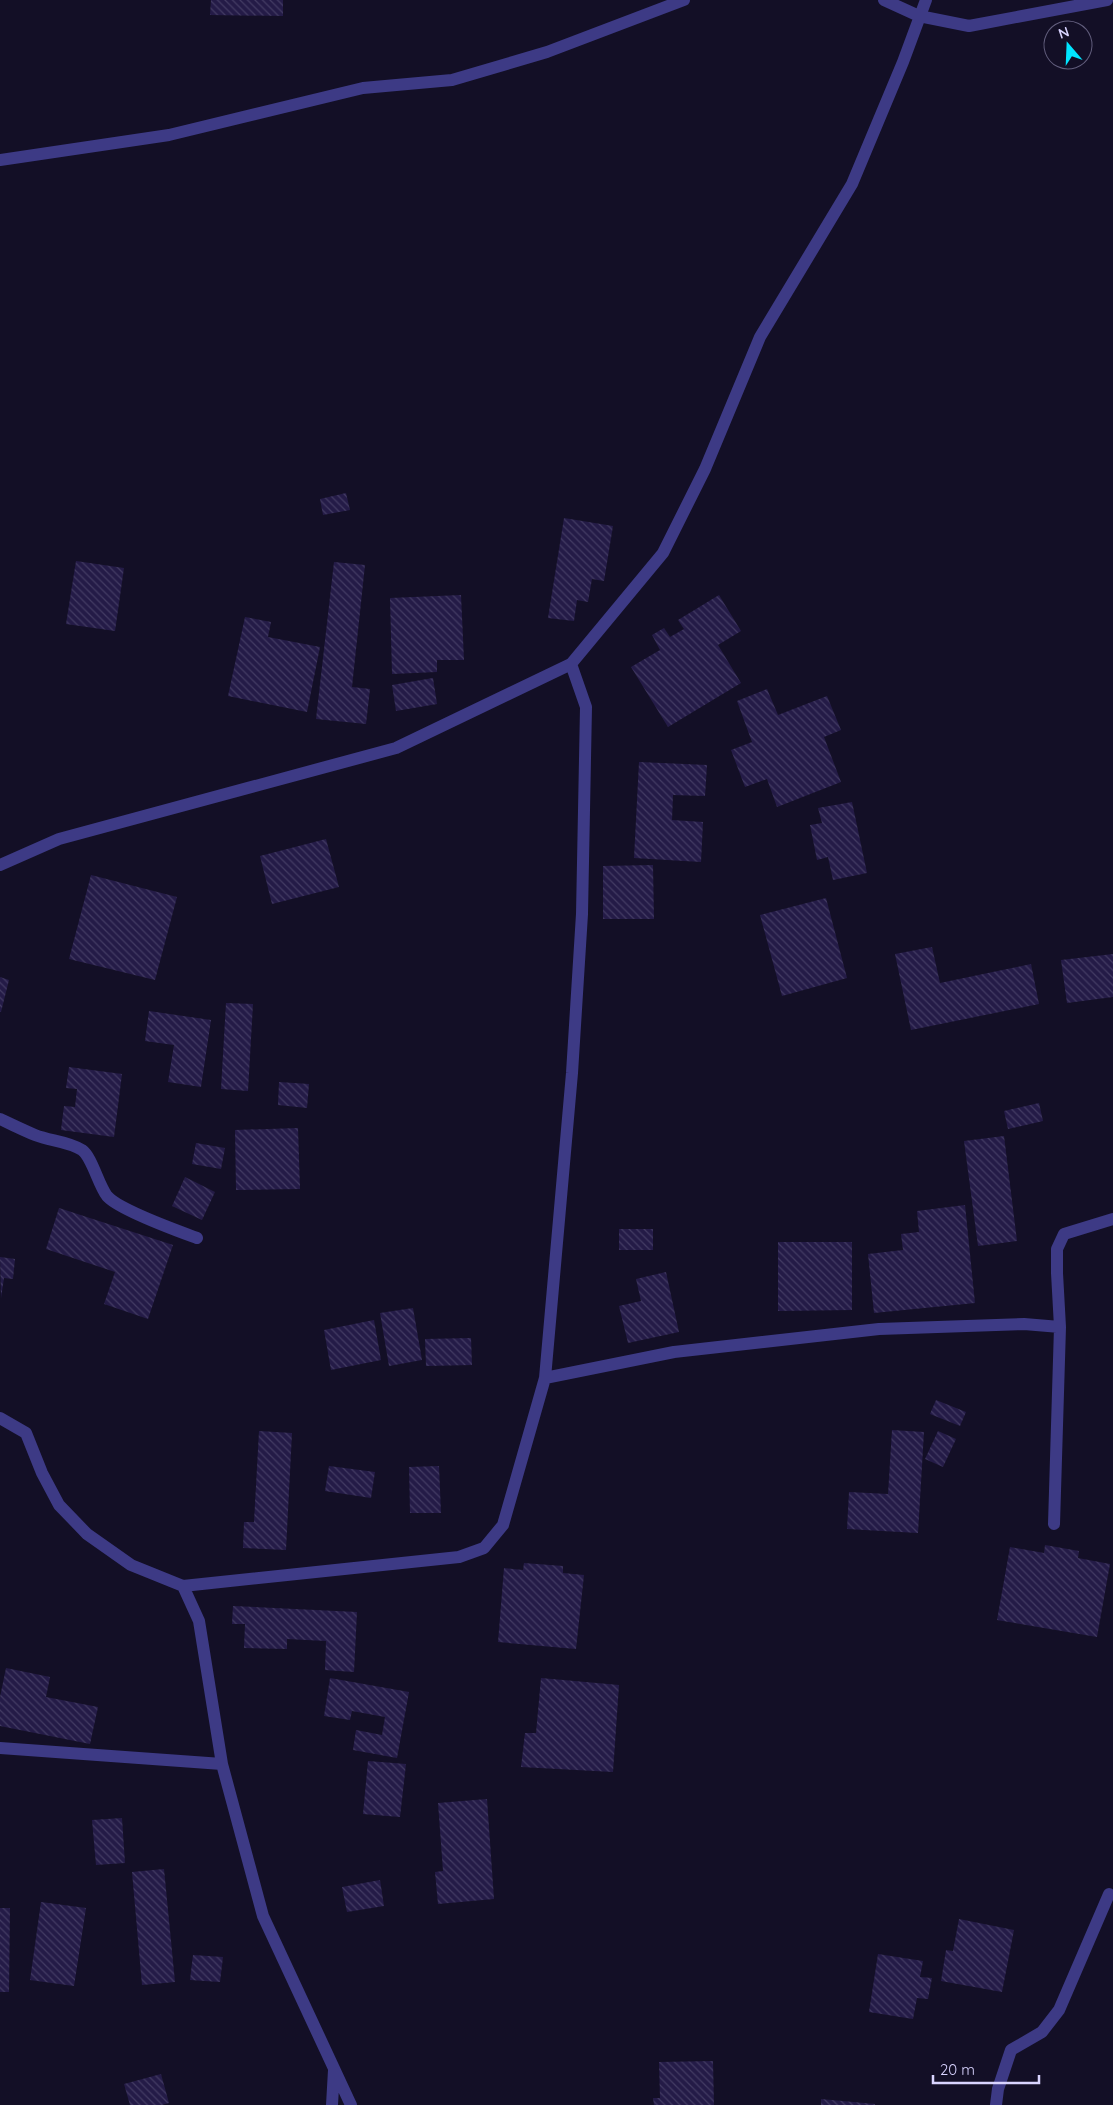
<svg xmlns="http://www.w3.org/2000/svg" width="1113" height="2105" font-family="Quicksand,sans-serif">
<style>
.building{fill:url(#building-back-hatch)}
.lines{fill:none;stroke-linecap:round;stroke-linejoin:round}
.minor{stroke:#3d3a85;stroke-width:12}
</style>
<defs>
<pattern id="building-back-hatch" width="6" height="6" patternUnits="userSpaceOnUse" patternTransform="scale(1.25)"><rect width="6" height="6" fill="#241b47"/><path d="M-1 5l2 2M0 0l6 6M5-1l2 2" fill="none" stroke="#433b63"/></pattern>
</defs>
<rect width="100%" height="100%" fill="#130f26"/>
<path class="building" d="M211,0H283V16L210,15Z
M346,493L350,510L323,515L320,499Z
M564,518L613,526L604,581L592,579L588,602L577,600L574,621L548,618Z
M76,561L124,568L115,631L66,624Z
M334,562L365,565L352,687L370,689L366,724L316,719Z
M461,595L464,660H437V672L392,674L390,598Z
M719,595L741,631L718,645L741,683L668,727L631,667L660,650L652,635L664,628L670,637L684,629L678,620Z
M245,617L271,622L268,637L320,647L307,712L228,696Z
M433,678L437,704L396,711L392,685Z
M767,689L778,715L827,696L841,730L824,737L841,782L777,807L767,779L745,787L731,750L752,742L737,701Z
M639,762L707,765L705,796L673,795L672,820L703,822L701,862L634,858Z
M852,802L867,873L833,880L828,857L817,860L810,825L822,823L818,808Z
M326,839L339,887L272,904L260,856Z
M653,865L654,919H603V866Z
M91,875L177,897L155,980L69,959Z
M826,898L847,978L782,996L760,915Z
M932,947L940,983L1031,964L1039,1004L911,1030L895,954Z
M1113,954V997L1067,1003L1061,960Z
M0,977L9,980L1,1012H0Z
M226,1003L253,1004L248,1091L221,1089Z
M149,1011L211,1020L201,1087L168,1082L174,1045L145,1041Z
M69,1067L122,1074L114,1137L61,1130L64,1106L75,1107L77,1089L66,1088Z
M279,1082L309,1084L307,1108L278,1105Z
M1039,1103L1043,1121L1008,1129L1004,1111Z
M298,1128L300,1189L236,1190L235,1130Z
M1004,1136L1017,1241L978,1246L964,1141Z
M196,1143L225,1148L221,1169L192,1164Z
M185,1177L215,1192L202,1220L172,1206Z
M965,1205L975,1303L874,1313L868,1254L903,1250L901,1234L919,1232L917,1211Z
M59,1208L173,1245L148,1319L104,1304L115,1272L46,1249Z
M619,1229H653V1250H619Z
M778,1242H852V1310L778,1311Z
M0,1257L15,1259L13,1279L4,1278L1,1298Z
M666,1272L679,1332L628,1343L619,1306L641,1301L636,1279Z
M413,1308L422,1360L389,1366L380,1313Z
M374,1320L381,1360L331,1370L324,1330Z
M471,1338L472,1365L426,1366L425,1339Z
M936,1400L966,1412L960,1426L930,1414Z
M892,1430L924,1432L918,1533L847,1529L849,1492L888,1494Z
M259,1431L292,1433L286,1550L243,1548L244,1522H254Z
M938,1431L956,1439L943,1467L925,1459Z
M329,1466L375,1472L371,1498L325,1491Z
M439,1466L441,1513H410L409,1467Z
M1045,1545L1079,1551L1078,1558L1110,1564L1097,1637L997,1620L1010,1547L1044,1553Z
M524,1563L563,1566V1573L584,1575L576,1649L498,1642L504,1568L523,1570Z
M233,1606L357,1612L354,1672L325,1670L326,1641L287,1639V1649L244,1648L245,1624H232Z
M6,1668L50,1677L46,1697L98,1707L90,1744L0,1726V1697Z
M330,1678L409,1692L397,1758L353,1750L356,1730L382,1735L385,1717L352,1711L350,1720L324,1716Z
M541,1678L619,1685L613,1772L521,1767L525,1733H536Z
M368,1761L406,1764L400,1817L363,1814Z
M487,1799L494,1899L438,1904L435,1872L443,1871L438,1803Z
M122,1818L125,1863L96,1865L92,1820Z
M164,1869L175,1982L142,1985L132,1872Z
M380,1880L384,1906L347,1912L342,1887Z
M41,1902L86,1908L74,1986L30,1980Z
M0,1908H10L9,1992H0Z
M959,1919L1014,1930L1002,1992L941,1981L946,1950L953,1951Z
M878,1954L923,1961L920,1977L932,1978L928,1999L917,1998L913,2019L869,2012Z
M193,1955L223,1957L220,1982L190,1980Z
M713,2061L714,2105H654L653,2098H660L659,2062Z
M161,2074L169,2103L162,2105H130L124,2084Z
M821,2099L875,2104V2105H821Z"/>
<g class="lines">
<path class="minor" d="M884,0L919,16L969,26L1107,0
M0,160L169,135L363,88L452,80L547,52L684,0
M0,865L59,839L396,748L571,664L663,553L705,469L760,337L852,184L903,62L926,0
M0,1119C11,1124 23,1130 35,1135C50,1141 68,1141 82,1150C92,1157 98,1184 107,1196C119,1210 178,1231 197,1238
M1060,1327L1057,1273V1249L1064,1234L1113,1219
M545,1378L674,1352L879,1329L1024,1324L1060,1327L1054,1524
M0,1418L26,1433L42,1473L59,1505L87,1534L131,1565L183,1586L199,1621L222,1764L263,1916L351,2105
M183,1586L459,1557L484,1548L503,1525L545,1378L572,1073L582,914L586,707L571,664
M0,1748L222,1764
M332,2105L334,2070
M996,2105L998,2089L1011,2050L1042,2032L1059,2010L1109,1894"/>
</g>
<g transform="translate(1068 45) rotate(341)"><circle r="24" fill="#130f26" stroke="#625e7d"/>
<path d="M0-4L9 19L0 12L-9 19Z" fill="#00e5ff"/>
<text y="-8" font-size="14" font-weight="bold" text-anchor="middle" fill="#d9d4ff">N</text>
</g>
<path d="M933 2075v8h106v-8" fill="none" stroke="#d9d4ff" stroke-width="2.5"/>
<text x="940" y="2075" font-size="15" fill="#d9d4ff" stroke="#130f26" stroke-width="4" paint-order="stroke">20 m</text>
</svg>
